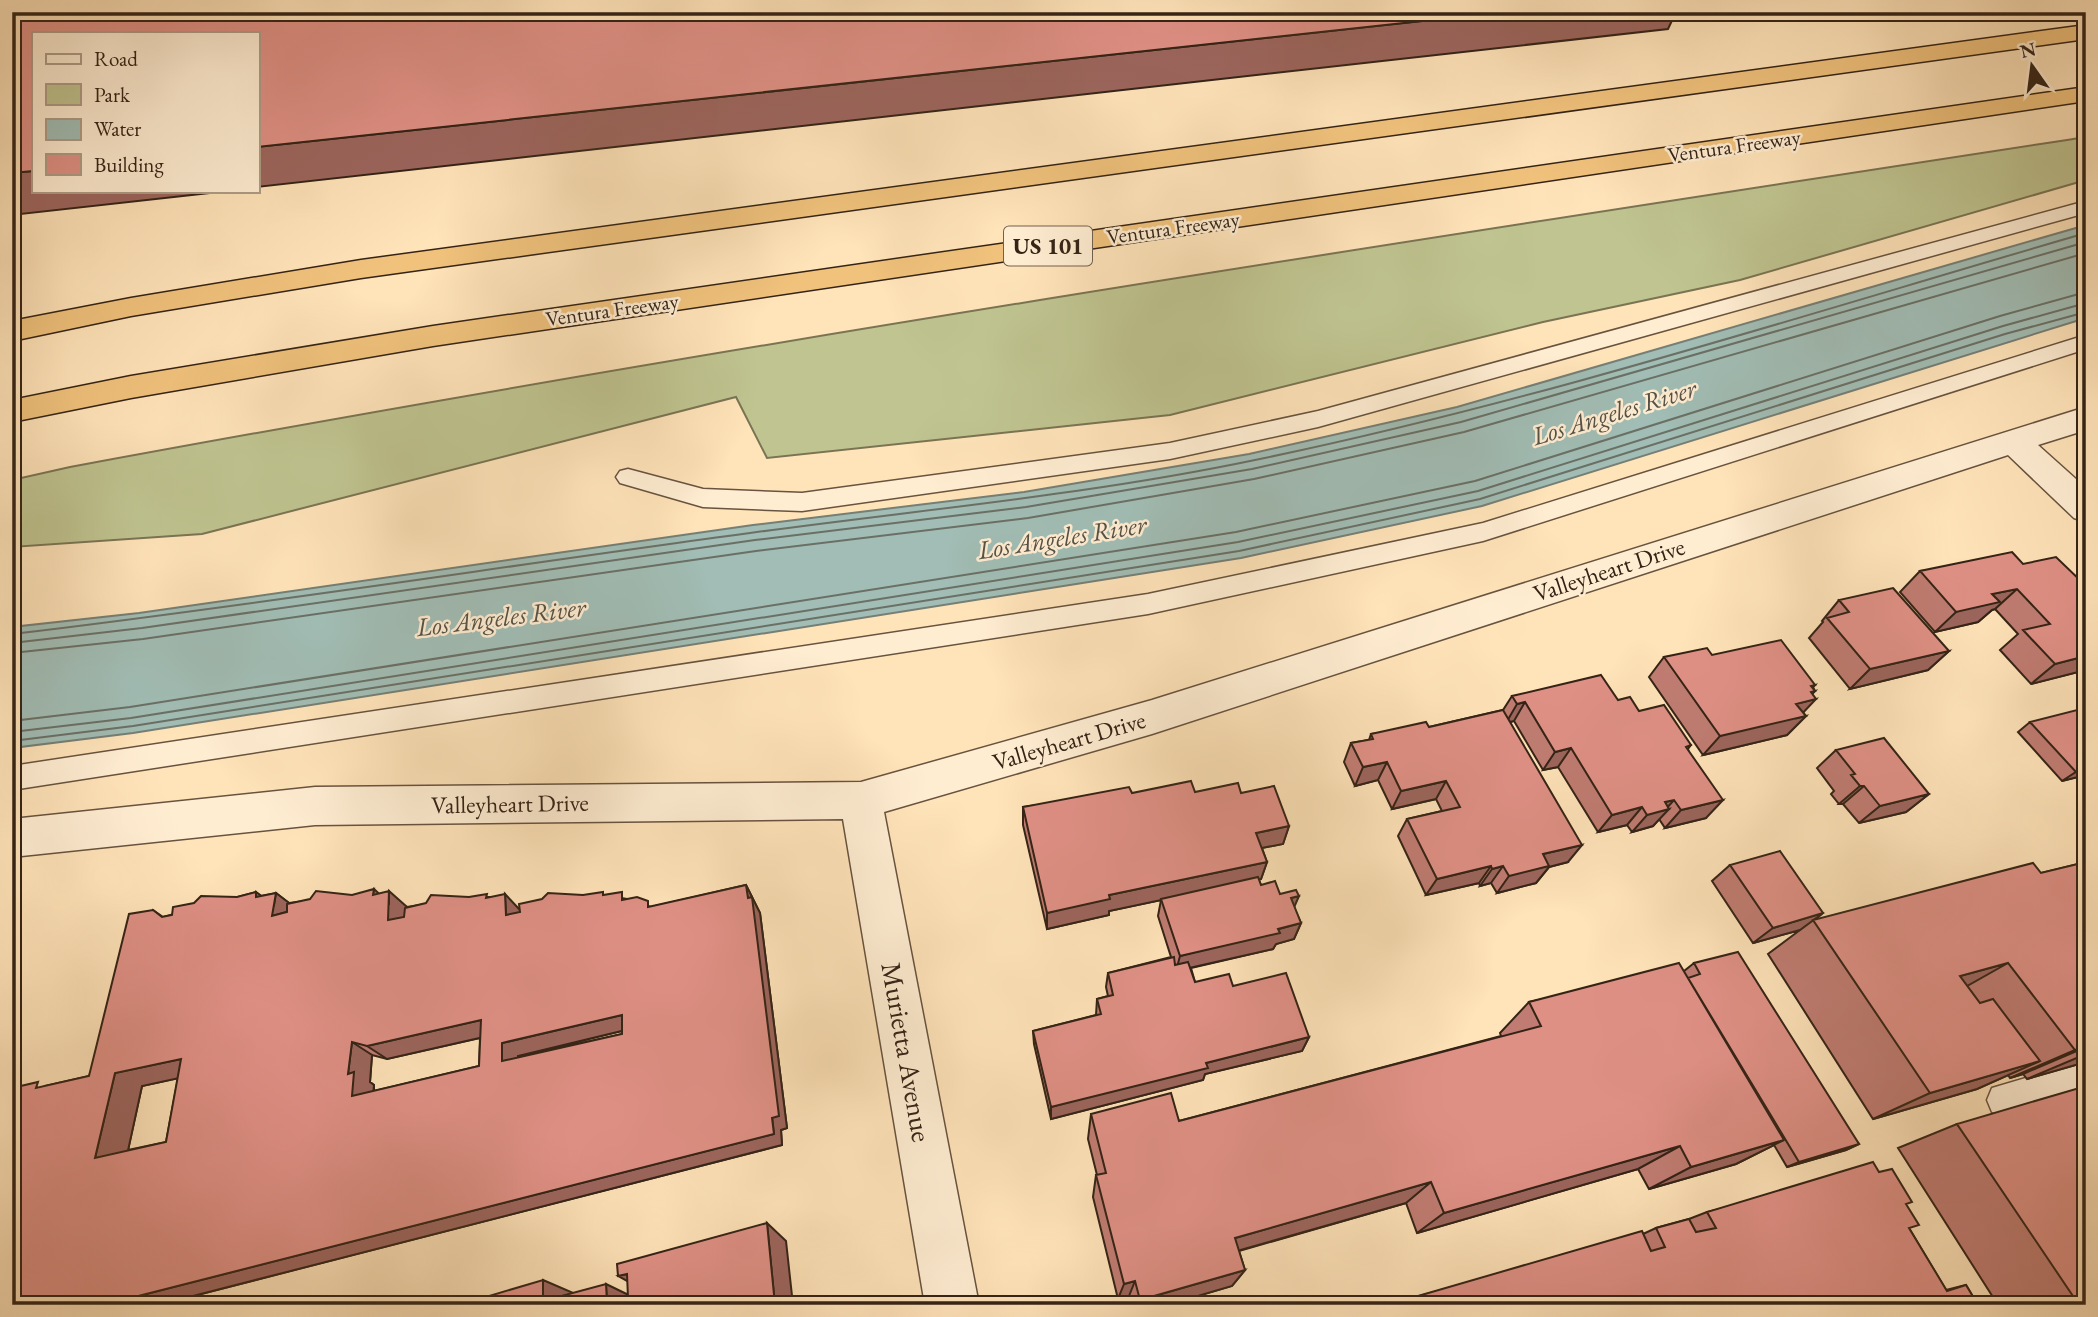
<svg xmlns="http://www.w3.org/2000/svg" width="2098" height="1317" font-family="'EB Garamond',serif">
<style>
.green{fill:#bfc490;stroke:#7a7453;stroke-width:2}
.water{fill:#a1bdb5;stroke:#757f75;stroke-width:2}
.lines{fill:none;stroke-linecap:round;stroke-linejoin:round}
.shore{stroke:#6a7066;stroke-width:2}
.lane-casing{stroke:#67533f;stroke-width:3}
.street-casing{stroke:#67533f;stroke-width:3}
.highway-casing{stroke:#342316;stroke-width:3}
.lane{fill:#ffedd2;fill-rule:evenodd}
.street{fill:#ffedd2;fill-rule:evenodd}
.highway{fill:#f0c27c;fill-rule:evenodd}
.wall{fill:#c07c72;stroke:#342316;stroke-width:2;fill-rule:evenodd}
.shaded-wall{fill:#9c655d;stroke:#342316;stroke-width:2}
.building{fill:#df9085;stroke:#342316;stroke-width:2;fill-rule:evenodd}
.labels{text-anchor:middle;stroke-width:5;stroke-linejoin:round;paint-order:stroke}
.far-street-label{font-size:21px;fill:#342316;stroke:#ffedd2}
.shield{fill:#ffedd2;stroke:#71604e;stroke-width:2}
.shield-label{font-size:23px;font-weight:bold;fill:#342316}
.street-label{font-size:24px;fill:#342316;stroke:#ffedd2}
.water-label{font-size:26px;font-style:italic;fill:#555146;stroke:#ffedd2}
.near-street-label{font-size:28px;fill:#342316;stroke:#ffedd2}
</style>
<rect width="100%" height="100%" fill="#ffe3b9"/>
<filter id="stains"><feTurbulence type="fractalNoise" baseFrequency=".00286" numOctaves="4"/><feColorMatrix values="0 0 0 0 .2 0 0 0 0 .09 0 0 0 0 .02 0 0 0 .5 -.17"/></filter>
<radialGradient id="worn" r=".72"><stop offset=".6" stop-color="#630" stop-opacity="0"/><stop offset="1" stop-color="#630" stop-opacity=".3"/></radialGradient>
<path class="green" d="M2086,137V180L1740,280L1543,322L1170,415L767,458L736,397L202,534L12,547V480L70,467C739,343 1413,240 2086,137Z"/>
<path class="water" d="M2086,225V318L1482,506L1241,558L133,733L12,748V627L139,613L753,525L1024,492L1249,454L1457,407Z"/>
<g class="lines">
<path class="shore" d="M12,634C259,605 504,566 750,533C918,510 1088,495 1255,460C1536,402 1810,313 2086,233
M12,643L142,628L755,540L1026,507L1252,469L1461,422L2086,242
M12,653L143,639L756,551L1028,518L1254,479L1464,432L2086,253
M12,721L130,707L1236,532L1475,481L2000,316L2086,292
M12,732L131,718L1238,542L1478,491L2003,326L2086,303
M12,741L133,726L1239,551L1480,499L2005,334L2086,312"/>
<defs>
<path id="lane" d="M2086,201V213L1318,427L1170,459L802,511L703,507L620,483L616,477L620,471L628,469L703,489L802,493L1170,443L1318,411Z
M2086,335V349L1483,541L1148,614L12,790V766L1148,594L1483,523Z
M2086,1060V1093L2004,1117L1992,1112L1987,1100L1992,1088Z"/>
<path id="street" d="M2086,407V430L2038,445L2086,488V522L2074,518L2008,455L1152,734L884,812L979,1305H925L843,819L315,825L12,857V819L315,787L861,782L1152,700Z"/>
<path id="highway" d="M2086,25V39L361,278L131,316L12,341V321L131,298L361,260Z
M2086,87V101L433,346L131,398L12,422V400L131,376L433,326Z"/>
</defs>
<use href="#lane" class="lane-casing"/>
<use href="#street" class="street-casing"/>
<use href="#highway" class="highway-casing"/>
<use href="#lane" class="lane"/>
<use href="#street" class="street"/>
<use href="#highway" class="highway"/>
</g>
<path class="wall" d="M2023,564L2086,586V670L2031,684L2000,650L2018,634L1995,609L1992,610L1978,622L1935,632L1900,592L1920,571Z
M1839,600L1949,651L1928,670L1850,689L1809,638L1823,622L1822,621Z
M1712,655L1815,685L1813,687L1815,691L1812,694L1803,713L1806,716L1787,735L1703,755L1649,677L1664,657Z
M1512,696L1618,700L1639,711L1691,745L1688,749L1706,818L1665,828L1659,819L1653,826L1632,832L1627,825L1598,832L1558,767L1543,770L1514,721L1510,722L1568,862L1549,867L1536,883L1497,893L1491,883L1480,886L1479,883L1426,895L1398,836L1407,819L1442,811L1436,799L1392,809L1378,780L1355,786L1344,762L1351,743L1369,740L1371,734L1429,727L1503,710Z
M2030,722L2086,775L2062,781L2018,732Z
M1836,750L1929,794L1906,812L1859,823L1843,804H1839L1831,794L1834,791L1817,768Z
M1195,792L1241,793L1289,826L1283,844L1262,848L1267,862L1261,879L1259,880L1261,885L1280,894L1294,907L1301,923L1294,939L1276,944L1273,949L1191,968L1195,982L1233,986L1309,1037L1302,1051L1205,1074L1203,1080L1051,1119L1034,1044L1033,1031L1096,1015L1097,999L1108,996L1106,987L1108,973L1171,957L1158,916L1161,900L1109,911V915L1047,929L1023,825V807L1132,793Z
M2086,862V1062L2027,1079L2023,1074L2010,1078L2008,1075L1977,1089L1873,1119L1768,954L1800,930L1753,943L1712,881L1730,865L1823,913L1815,920L2041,873Z
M746,885L760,913L787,1128L781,1130L782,1145L158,1305L45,1086L89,1076L153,910L163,917L256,892L261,896L276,893L289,903L352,895L379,894L407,907L469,897H490L519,909L583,895H605L627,899L651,907ZM622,1031V1034L518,1057V1056ZM480,1038L479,1066L374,1091V1085L370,1082L372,1055L387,1059ZM178,1078L166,1142L128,1150L142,1086Z
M1694,963L1859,1144L1846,1150L1787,1167L1774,1145L1736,1164L1649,1189L1638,1169L1417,1233L1406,1203L1239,1251L1245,1270L1232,1286L1167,1305H1131L1129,1296L1118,1299L1093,1197L1096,1175H1097L1088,1139L1091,1114L1179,1121L1501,1036L1500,1033L1529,1002L1684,971Z
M1957,1124L2086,1305H1998L1898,1148Z
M1879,1172L1906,1204L1909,1228L1946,1290L1966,1285L1978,1305H1387L1643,1234L1656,1228L1689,1219L1707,1212Z"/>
<path class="shaded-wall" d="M12,12H51L12,16Z
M1505,12H1676L1668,29L257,187V147Z
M33,171V191H228L12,215V173Z
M2017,589L1995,609L1992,610L1978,622L1935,632L1956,612L1992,594Z
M1949,651L1928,670L1850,689L1870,669Z
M2086,656V670L2031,684L2055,664Z
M1815,685L1798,703L1811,692L1815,691L1804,702L1816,699L1798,718L1806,716L1787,735L1703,755L1720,736L1811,686Z
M1525,702L1514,721L1506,723L1517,704Z
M1571,748L1558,767L1543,770L1555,752Z
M1387,762L1378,780L1355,786L1363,767Z
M2086,769V775L2062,781L2076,772Z
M1446,781L1436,799L1392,809L1401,791Z
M1860,786H1864L1843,804H1839Z
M1929,794L1906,812L1859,823L1880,806Z
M1674,800L1665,810L1669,809L1653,826L1632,832L1647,815L1665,802Z
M1723,800L1706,818L1665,828L1681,810Z
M1642,807L1627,825L1598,832L1612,815Z
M1289,826L1283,844L1251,850L1256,833Z
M1582,845L1568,862L1549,867L1536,883L1497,893L1509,876L1543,854Z
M1267,862L1261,879L1109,911V915L1047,929V913L1109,895Z
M1491,866L1479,883L1426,895L1437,879Z
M1503,866L1491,883L1480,886L1492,869Z
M746,885L760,913L787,1128L781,1130L782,1145L158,1305H103L774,1134Z
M374,889L389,903V891L407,907L406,936L388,920L373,895Z
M256,892L274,905L276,893L297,909L272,916L256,897Z
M505,894L520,910L521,931L506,915Z
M1299,896L1292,912L1291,898Z
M1823,913L1800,930L1753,943L1773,928Z
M1301,923L1294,939L1276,944L1273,949L1176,971L1180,956Z
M12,948L19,951L12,974Z
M2008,963L1951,995L1960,976Z
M622,1015L634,1028L518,1056V1074L502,1061V1043Z
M481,1020L497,1034L387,1059L367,1046Z
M1309,1037L1302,1051L1205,1074L1203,1080L1051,1119V1107L1206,1063Z
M352,1042L372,1055L370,1082L374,1085L372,1108L352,1096L348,1074Z
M2086,1047L2023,1074L2010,1078L2075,1050Z
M2086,1054V1062L2027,1079Z
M181,1059L207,1072L142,1086L124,1169L95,1158L115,1073Z
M2040,1061L1977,1089L1873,1119L1930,1093Z
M1784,1140L1736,1164L1649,1189L1691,1167Z
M1859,1144L1846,1150L1787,1167L1799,1162Z
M1680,1146L1638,1169L1417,1233L1444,1213Z
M1431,1182L1406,1203L1223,1255L1235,1238Z
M767,1223L786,1241L793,1305H775Z
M1245,1270L1232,1286L1167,1305H1138L1140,1300Z
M627,1274L647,1292L618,1276Z
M543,1280L578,1295L543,1301Z
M1135,1281L1129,1296L1118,1299L1124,1284Z
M606,1284L637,1299L607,1303Z"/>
<path class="building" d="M72,12H1505L257,147V33H33V171L12,173V18Z
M2012,552L2023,564L2056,557L2086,586V656L2055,664L2023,630L2050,624L2017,589L1992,594L2000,602L1956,612L1920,571Z
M1893,588L1949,651L1870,669L1827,618L1849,612L1839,600Z
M1781,640L1815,685L1811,686L1815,691L1811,692L1816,699L1796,704L1806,716L1720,736L1664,657L1707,648L1712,655Z
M1601,675L1618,700L1630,697L1639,711L1664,705L1691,745L1686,747L1723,800L1681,810L1674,800L1665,802L1669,809L1647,815L1642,807L1612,815L1571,748L1555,752L1525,702L1517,704L1512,696Z
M1503,710L1582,845L1543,854L1549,866L1509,876L1503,866L1492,869L1491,866L1437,879L1407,819L1460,807L1446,781L1401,791L1387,762L1363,767L1351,743L1373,739L1371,734L1426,722L1429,727Z
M2077,710L2086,719V769L2076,772L2030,722Z
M1884,738L1929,794L1880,806L1864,786H1860L1851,775L1855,774L1836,750Z
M1191,781L1195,792L1238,783L1241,793L1274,786L1289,826L1256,833L1267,862L1109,895L1110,899L1047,913L1023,807L1129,787L1132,793Z
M1780,851L1823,913L1773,928L1730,865Z
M2086,862V1047L2075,1050L2008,963L1960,976L1980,1003L1993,999L2040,1061L1930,1093L1813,920L2033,863L2041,873Z
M1258,877L1261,885L1275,881L1280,894L1296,890L1299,896L1291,898L1301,923L1278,929L1280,933L1180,956L1161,899Z
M746,885L748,898L752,897L779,1116L772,1118L774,1134L103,1305H12V1088L38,1082L36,1088L89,1076L129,914L153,910L162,917L172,915L173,907L194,903L201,896L237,897L256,892V897L276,893L272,916L287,912V904L310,899L316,891L352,895L374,889L373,895L389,891L388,920L404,917L405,908L426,903L431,895L469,897L487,894L486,898L505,894L506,915L520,912L519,904L542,899L548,893L583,895L603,892V895L622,892V900L637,897L648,901V907ZM622,1015V1034L502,1061V1043ZM481,1020L479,1066L352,1096L354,1072L348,1074L352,1042L367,1046ZM181,1059L166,1142L95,1158L115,1073Z
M1738,952L1859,1144L1799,1162L1688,978L1700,974L1694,963Z
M1174,957L1175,965L1188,962L1195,982L1229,974L1233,986L1286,973L1309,1037L1206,1063L1208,1068L1051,1107L1033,1031L1101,1014L1097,999L1113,995L1108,973Z
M1679,963L1784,1140L1691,1167L1680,1146L1444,1213L1431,1182L1235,1238L1245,1270L1140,1300L1135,1281L1124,1284L1096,1175L1106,1173L1091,1114L1171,1093L1179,1121L1541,1026L1529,1002Z
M2086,1086V1305H2079L1957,1124Z
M1873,1162L1879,1172L1892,1169L1912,1202L1906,1204L1919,1225L1909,1228L1947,1291L1966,1285L1978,1305H1387L1642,1231L1651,1251L1665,1247L1656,1228L1689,1219L1696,1232L1716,1228L1707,1212Z
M767,1223L775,1305H478L479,1299L543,1280V1301L606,1284L607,1303L628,1298L627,1274L618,1276L617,1264Z"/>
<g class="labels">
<g class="far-street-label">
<text transform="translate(1734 146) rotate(-8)" y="7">Ventura Freeway</text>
<text transform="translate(1173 228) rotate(-8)" y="7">Ventura Freeway</text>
<text transform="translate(612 310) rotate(-8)" y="7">Ventura Freeway</text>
</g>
<rect class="shield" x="1004" y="226.5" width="88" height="39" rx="5"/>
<g class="shield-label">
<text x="1048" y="254">US 101</text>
</g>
<g class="street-label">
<text transform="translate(1609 570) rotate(-18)" y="8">Valleyheart Drive</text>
<text transform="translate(1069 741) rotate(-16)" y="8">Valleyheart Drive</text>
<text transform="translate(510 804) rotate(-1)" y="8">Valleyheart Drive</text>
</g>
<g class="water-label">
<text transform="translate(1614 412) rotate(-17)" y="9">Los Angeles River</text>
<text transform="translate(1062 537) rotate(-9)" y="9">Los Angeles River</text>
<text transform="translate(501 617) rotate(-7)" y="9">Los Angeles River</text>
</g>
<g class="near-street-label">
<text transform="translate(907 1052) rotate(80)" y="10">Murietta Avenue</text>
</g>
</g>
<rect width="2098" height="1317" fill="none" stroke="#ffe3b9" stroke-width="42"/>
<rect x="14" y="14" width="2070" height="1289" fill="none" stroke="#342316" stroke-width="3.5"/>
<rect x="21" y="21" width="2056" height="1275" fill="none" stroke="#342316" stroke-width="2"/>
<rect x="32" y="32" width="228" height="161" fill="#ffedd2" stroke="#ae9c87" stroke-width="2"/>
<rect x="46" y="54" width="35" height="10" fill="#ffedd2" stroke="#ae9c87" stroke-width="2"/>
<text x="94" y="66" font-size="21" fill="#342316">Road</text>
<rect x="46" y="84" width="35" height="21" fill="#bfc490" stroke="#ae9c87" stroke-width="2"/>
<text x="94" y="102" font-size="21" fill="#342316">Park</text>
<rect x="46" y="119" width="35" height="21" fill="#a1bdb5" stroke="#ae9c87" stroke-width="2"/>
<text x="94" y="136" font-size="21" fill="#342316">Water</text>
<rect x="46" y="154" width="35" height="21" fill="#df9085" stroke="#ae9c87" stroke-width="2"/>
<text x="94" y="172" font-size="21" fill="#342316">Building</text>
<g transform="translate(2032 66) rotate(346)" stroke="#ffedd2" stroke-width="5" paint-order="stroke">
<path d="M0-5L12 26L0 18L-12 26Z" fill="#342316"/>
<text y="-10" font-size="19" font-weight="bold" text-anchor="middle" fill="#342316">N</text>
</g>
<rect width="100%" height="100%" filter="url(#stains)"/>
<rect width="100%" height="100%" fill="url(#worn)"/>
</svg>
